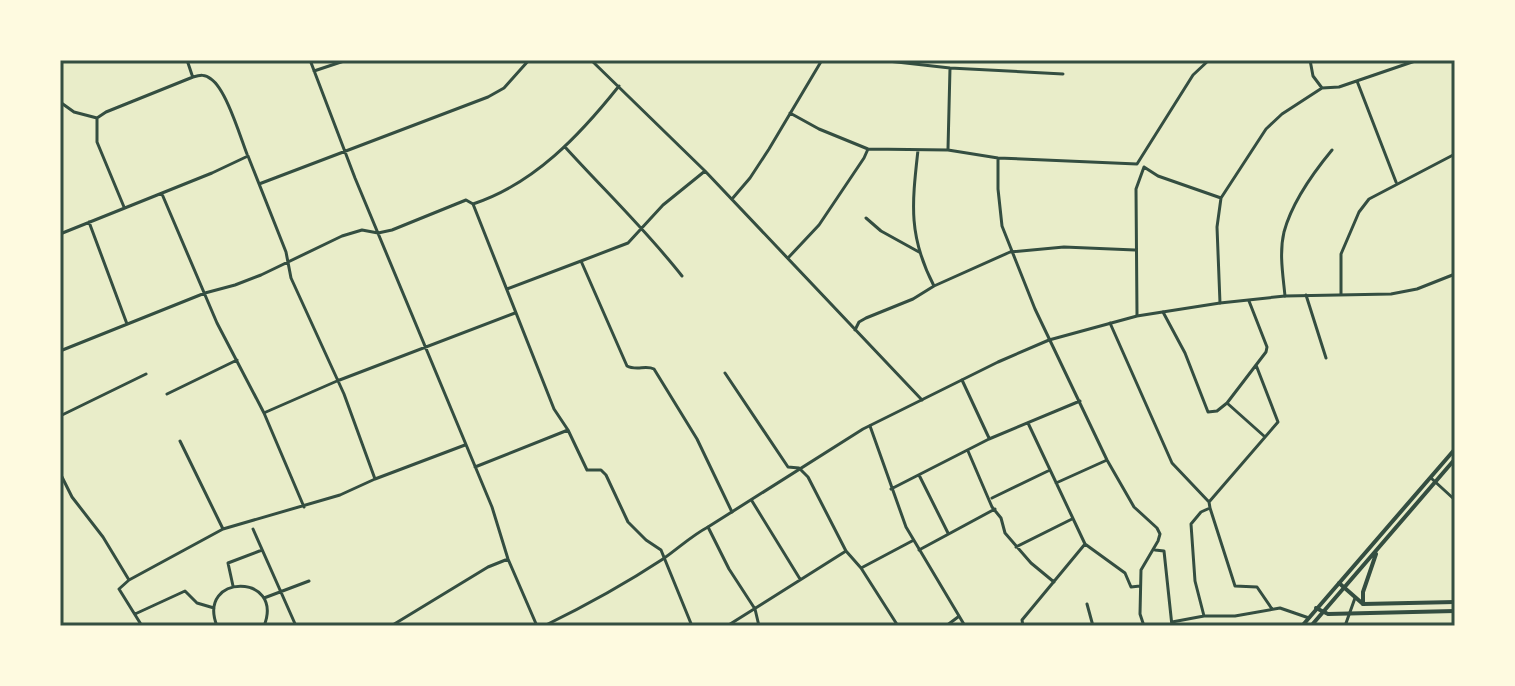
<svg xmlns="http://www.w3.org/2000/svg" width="1515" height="686" font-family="'Noto Sans',sans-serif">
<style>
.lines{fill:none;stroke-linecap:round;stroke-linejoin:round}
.minor{stroke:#344e41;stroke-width:3}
.tertiary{stroke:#344e41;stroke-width:3}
.secondary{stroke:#344e41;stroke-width:4}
.primary{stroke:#344e41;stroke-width:4}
.neatline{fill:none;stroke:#344e41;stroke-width:3}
</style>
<rect width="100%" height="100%" fill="#e9edc9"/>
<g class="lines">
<path class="minor" d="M187,60L192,75
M310,60L355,178L492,507L508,559L537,626
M591,60L705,171L922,400
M879,60L950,68L1063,74
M1310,60L1313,76L1322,88
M314,71L347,60
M1357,81L1396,182
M60,102L74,112L97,118V142L124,207
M790,113L819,129L868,149L948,150L998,158L1137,164L1193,75L1209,60
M97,118L106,112L193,77C200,75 205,74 211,79C226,89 240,136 247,154
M565,147C604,190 646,230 682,276
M948,149L950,68
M918,150C912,204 908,236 934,286
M998,158V189L1002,226L1035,309L1107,460L1134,507L1157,528L1160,534L1158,541L1141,570L1140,614L1144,626
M705,171L663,205L628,243L581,261L627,366C636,371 646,365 654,369L697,439L732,512
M259,184L488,97L504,88L529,60
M162,194L217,323L264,413L304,507
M732,199L750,178L769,149L822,60
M473,204L554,409L568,430L587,470H601L606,475L628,522L646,540L661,550L692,626
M866,218L881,231L919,252
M89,222L127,324
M60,234L212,173L248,156L286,252L291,278L344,394L375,479
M788,258L819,225L864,158L868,149
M507,289L581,261
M1341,294V254L1359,212L1369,199L1455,154
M1306,295L1326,358
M1285,296C1283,275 1279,253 1284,232C1292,202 1313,173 1332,150
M1249,301L1267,347L1266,352L1227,403L1264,436
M1220,303L1217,227L1221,198L1266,129L1282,114L1322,88L1339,87L1418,60
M1163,312L1185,353L1208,412L1217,411L1227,403
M1137,315L1136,189L1144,167L1158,176L1221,198
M1110,323L1172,463L1209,502L1210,508L1201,512L1191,524L1195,581L1204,616H1235L1280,608L1309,618
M855,330L859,322L866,318L913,299L934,286L1010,252L1064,247L1135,250
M60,351L205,293L235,285L261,275L342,236L362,230L378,233L392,230L466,200L473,204C534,184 580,135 619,86
M725,373L788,467L799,468L808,477L846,551L861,568L898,626
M962,380L989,438
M167,394L237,360
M266,412L337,381L515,313
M60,416L146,374
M1028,423L1085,544L1125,573L1131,587L1140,586
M870,426L906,527L965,626
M180,441L223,529
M968,451L992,507L1001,518L1005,533L1031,563L1054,582
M475,467L568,430
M60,473L72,497L103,537L129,580L119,589L142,626
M919,475L948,533
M1431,478L1455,500
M1056,483L1107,460
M891,489L989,439L1080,401
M992,498L1050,470
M752,501L800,579
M1209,502L1278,422L1256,365
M1210,508L1235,586L1257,587L1272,609
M708,527L729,569L755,609L759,626
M253,529L296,626
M1016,547L1072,519
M919,550L995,509
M1155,550L1164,551L1172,626
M863,567L912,541
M129,580L223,529L340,495L375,479L465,445
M233,586L228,563L262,550
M264,598L309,581
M1087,604L1093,626
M135,614L185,591L197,603L214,608
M1172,622L1204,616
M217,626C196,573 285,573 264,626
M391,626L488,567L508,559
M727,626L846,551
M946,626L958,617
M1023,626L1022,620L1027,614L1085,544"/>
<path class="tertiary" d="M544,626C585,606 625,584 663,559C679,548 691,536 708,527L863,429L998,362L1049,340L1137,316L1220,303L1285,296L1391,294L1417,289L1455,274
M1345,626L1355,598"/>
<path class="secondary" d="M1339,583L1363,604L1455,602
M1316,608L1328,614L1455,611"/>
<path class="primary" d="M1363,604V592L1376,554
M1302,626L1455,449
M1311,626L1455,459"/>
</g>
<rect width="1515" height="686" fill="none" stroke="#fefae0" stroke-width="124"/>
<rect x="62" y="62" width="1391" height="562" class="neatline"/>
</svg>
